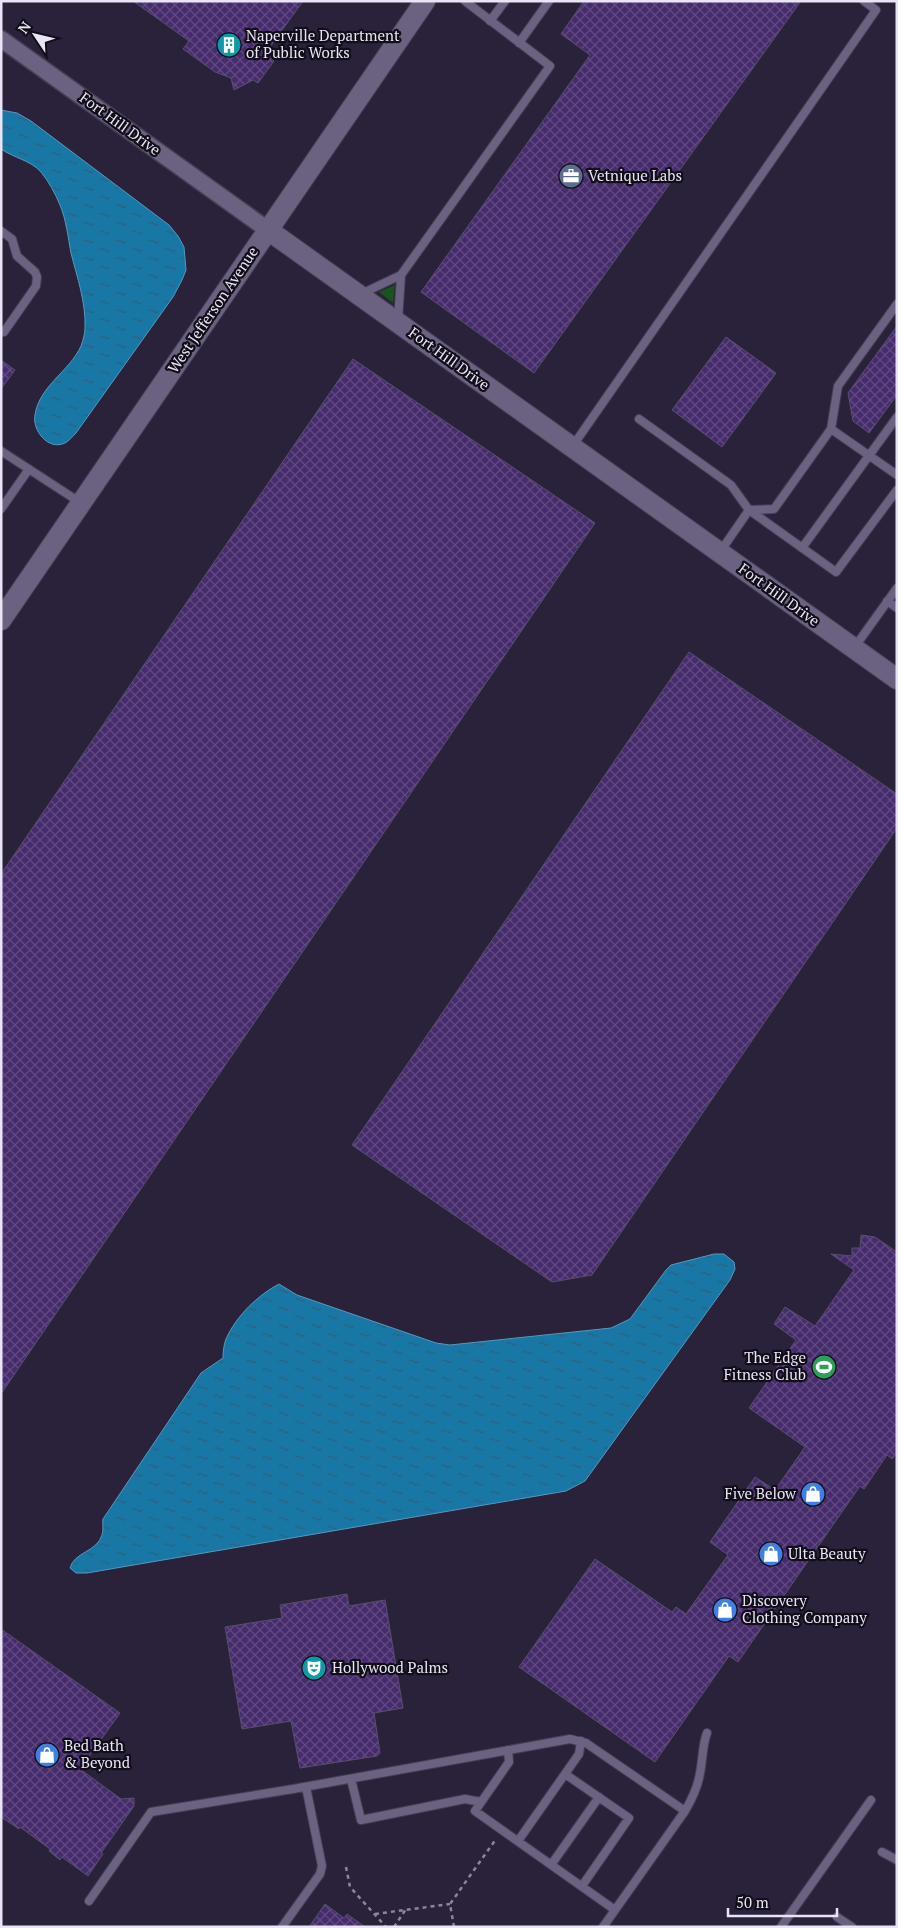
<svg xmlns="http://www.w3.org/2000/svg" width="898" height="1928" font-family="'PT Serif',serif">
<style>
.green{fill:#1b531f}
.water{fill:url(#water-ripples);stroke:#5798bd}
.building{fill:url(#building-cross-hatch);stroke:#584f6c}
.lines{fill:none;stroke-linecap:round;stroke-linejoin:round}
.service-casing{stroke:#463e54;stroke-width:10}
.minor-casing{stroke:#463e54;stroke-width:19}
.tertiary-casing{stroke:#463e54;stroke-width:22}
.path{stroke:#8c859b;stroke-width:2.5;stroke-dasharray:4 4;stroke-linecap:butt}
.service{stroke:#6b6180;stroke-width:8}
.minor{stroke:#6b6180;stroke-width:16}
.tertiary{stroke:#6b6180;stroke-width:20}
.labels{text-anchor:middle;stroke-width:4.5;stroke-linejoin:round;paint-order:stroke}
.poi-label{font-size:15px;fill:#e9e4f6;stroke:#110d19;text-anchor:start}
.street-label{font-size:15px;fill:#e9e4f6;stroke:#110d19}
</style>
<defs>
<pattern id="water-ripples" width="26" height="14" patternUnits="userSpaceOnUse" patternTransform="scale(1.25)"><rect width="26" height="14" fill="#1877a4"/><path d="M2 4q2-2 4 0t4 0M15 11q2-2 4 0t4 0" fill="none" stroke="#2d607c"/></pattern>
<pattern id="building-cross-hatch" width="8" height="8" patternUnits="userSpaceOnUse" patternTransform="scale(1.25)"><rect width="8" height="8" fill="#462c6c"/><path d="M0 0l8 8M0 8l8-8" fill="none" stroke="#614a82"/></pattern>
</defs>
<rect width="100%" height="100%" fill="#2a213b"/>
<path class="green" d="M395,285L393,303L379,292Z"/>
<path class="water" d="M1,110L17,113L31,121L169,225L178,236L184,247L186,270L182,280L173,297L76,433C73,436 69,441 65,443C48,451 32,430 35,415C39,386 70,371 81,346C83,341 85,333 85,328C86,302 77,277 71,253C68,237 66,219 60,205C55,193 49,182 41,172C30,160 14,158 1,149Z
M714,1254H724L734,1262L735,1269L730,1280L585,1481L566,1491L87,1573H76L70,1568C74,1552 97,1552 102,1535C104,1530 102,1523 103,1519L201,1373L223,1358C223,1351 224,1344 226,1339C236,1316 258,1295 279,1284L297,1295L436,1343L450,1345L611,1328L630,1319L666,1270L671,1265Z"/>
<path class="building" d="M133,1H303L265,54L274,61L258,83L253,80L234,90L231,78L215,72L183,49L189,41Z
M584,1H801L534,373L421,292L590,55L561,34Z
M897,326V395L869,433L853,421L848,393Z
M726,337L776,373L722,447L672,410Z
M353,359L595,523L1,1394V874Z
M1,360L15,370L1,389Z
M689,652L897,794V828L592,1275L552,1282L352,1145Z
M861,1235L875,1237L897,1252V1453L892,1459L887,1455L864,1489L860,1486L738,1662L729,1656L655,1762L519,1667L595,1559L672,1612L676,1607L686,1614L728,1555L710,1542L755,1477L775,1490L805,1447L749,1408L796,1340L774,1324L785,1307L815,1326L854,1270L831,1254L852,1256V1248H860Z
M347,1594L349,1606L385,1600L403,1708L374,1713L380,1753L377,1756L300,1768L291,1721L242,1729L225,1627L282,1618L280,1605Z
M1,1629L120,1713L80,1769L121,1799L134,1798V1806L101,1853L103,1854L88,1876L62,1857L60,1860L49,1851L50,1849L20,1827L19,1829L1,1817Z
M325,1904L344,1918L347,1914L365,1927H309Z"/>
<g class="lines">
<defs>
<path id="service" d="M490,21L505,1
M519,43L549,1
M1,231L12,239L17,256L35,272L37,277L36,286L4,332
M361,294L401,275L550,66L465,1
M398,321L401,275
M639,419L731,485L749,510L836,572L897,490
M831,429L897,475
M572,447L876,10L864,1
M1,451L81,503
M1,509L29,469
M802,548L897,417
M720,552L749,510L774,509L831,429L838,386L897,304
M887,601L897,608
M854,648L897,588
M508,1750L509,1762L475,1811L615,1910
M565,1774L629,1818L582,1886
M351,1779L361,1820L465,1799L481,1802
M518,1841L579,1754L581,1741
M882,1852L897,1860
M551,1865L599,1797
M89,1901L151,1812L293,1789L570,1739L586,1743L685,1811
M837,1917L852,1927
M282,1927L320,1874L322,1866L306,1787
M603,1927L685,1811C692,1799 698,1787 700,1773C703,1759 702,1746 707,1733
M781,1927L871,1800"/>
<path id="minor" d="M1,39L268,230"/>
<path id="tertiary" d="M268,230L897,679
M1,620L425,1"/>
</defs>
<use href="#service" class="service-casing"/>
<use href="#minor" class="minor-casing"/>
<use href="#tertiary" class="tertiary-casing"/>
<path class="path" d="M346,1867L350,1887L386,1927
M375,1914L450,1904
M394,1927L406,1909
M454,1927L450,1904L496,1839"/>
<use href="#service" class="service"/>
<use href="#minor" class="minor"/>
<use href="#tertiary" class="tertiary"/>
</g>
<defs>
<symbol id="building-disc" viewBox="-11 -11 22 22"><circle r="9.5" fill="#0f9aa8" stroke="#110d19"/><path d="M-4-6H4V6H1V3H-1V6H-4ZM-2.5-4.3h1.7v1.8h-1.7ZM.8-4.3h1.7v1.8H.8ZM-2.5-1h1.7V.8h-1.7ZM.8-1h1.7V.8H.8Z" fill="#fff"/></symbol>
<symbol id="office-disc" viewBox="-11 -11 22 22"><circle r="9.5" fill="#5c6f8a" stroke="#110d19"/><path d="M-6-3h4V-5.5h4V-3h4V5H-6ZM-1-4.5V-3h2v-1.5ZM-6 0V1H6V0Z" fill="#fff"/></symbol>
<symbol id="stadium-disc" viewBox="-11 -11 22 22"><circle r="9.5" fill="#2e9e5b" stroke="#110d19"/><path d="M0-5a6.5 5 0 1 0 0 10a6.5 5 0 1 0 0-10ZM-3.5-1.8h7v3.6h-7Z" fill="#fff"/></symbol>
<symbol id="shop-disc" viewBox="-11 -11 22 22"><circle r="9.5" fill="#3f7fe0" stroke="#110d19"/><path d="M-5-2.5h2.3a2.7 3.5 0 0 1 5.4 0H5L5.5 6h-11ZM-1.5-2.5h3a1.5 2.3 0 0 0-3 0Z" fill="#fff"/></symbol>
<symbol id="theatre-disc" viewBox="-11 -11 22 22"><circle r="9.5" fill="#0f9aa8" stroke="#110d19"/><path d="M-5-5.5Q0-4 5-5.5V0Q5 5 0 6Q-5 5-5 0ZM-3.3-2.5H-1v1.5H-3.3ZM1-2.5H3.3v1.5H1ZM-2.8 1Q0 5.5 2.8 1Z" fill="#fff"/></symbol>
</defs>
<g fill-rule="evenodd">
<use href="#building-disc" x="215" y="31" width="28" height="28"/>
<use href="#office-disc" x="557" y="162" width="28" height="28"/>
<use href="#stadium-disc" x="810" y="1353" width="28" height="28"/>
<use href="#shop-disc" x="799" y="1480" width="28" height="28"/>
<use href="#shop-disc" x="757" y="1540" width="28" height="28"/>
<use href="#shop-disc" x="711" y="1596" width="28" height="28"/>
<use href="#theatre-disc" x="300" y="1654" width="28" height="28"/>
<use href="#shop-disc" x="33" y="1741" width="28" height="28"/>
</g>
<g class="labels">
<g class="poi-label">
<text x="246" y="41">Naperville Department<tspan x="246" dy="17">of Public Works</tspan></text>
<text x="588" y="181">Vetnique Labs</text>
<text x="806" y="1363" text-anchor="end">The Edge<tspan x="806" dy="17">Fitness Club</tspan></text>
<text x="796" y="1499" text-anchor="end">Five Below</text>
<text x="788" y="1559">Ulta Beauty</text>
<text x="742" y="1606">Discovery<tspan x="742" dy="17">Clothing Company</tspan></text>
<text x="332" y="1673">Hollywood Palms</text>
<text x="64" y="1751">Bed Bath<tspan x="64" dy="17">&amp; Beyond</tspan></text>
</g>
<g class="street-label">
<text transform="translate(120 124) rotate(36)" y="5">Fort Hill Drive</text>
<text transform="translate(213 310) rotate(-56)" y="5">West Jefferson Avenue</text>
<text transform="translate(449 359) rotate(36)" y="5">Fort Hill Drive</text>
<text transform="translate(779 595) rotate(36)" y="5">Fort Hill Drive</text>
</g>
</g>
<rect width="898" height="1928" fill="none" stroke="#e9e4f6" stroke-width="5"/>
<g transform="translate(35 35) rotate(305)" stroke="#110d19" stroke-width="4" paint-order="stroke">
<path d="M0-4L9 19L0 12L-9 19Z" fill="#e9e4f6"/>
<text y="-8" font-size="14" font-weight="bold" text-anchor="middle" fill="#e9e4f6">N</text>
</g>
<path d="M728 1908v8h109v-8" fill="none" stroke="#e9e4f6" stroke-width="2.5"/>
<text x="736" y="1908" font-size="15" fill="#e9e4f6" stroke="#110d19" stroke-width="4" paint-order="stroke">50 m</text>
</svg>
